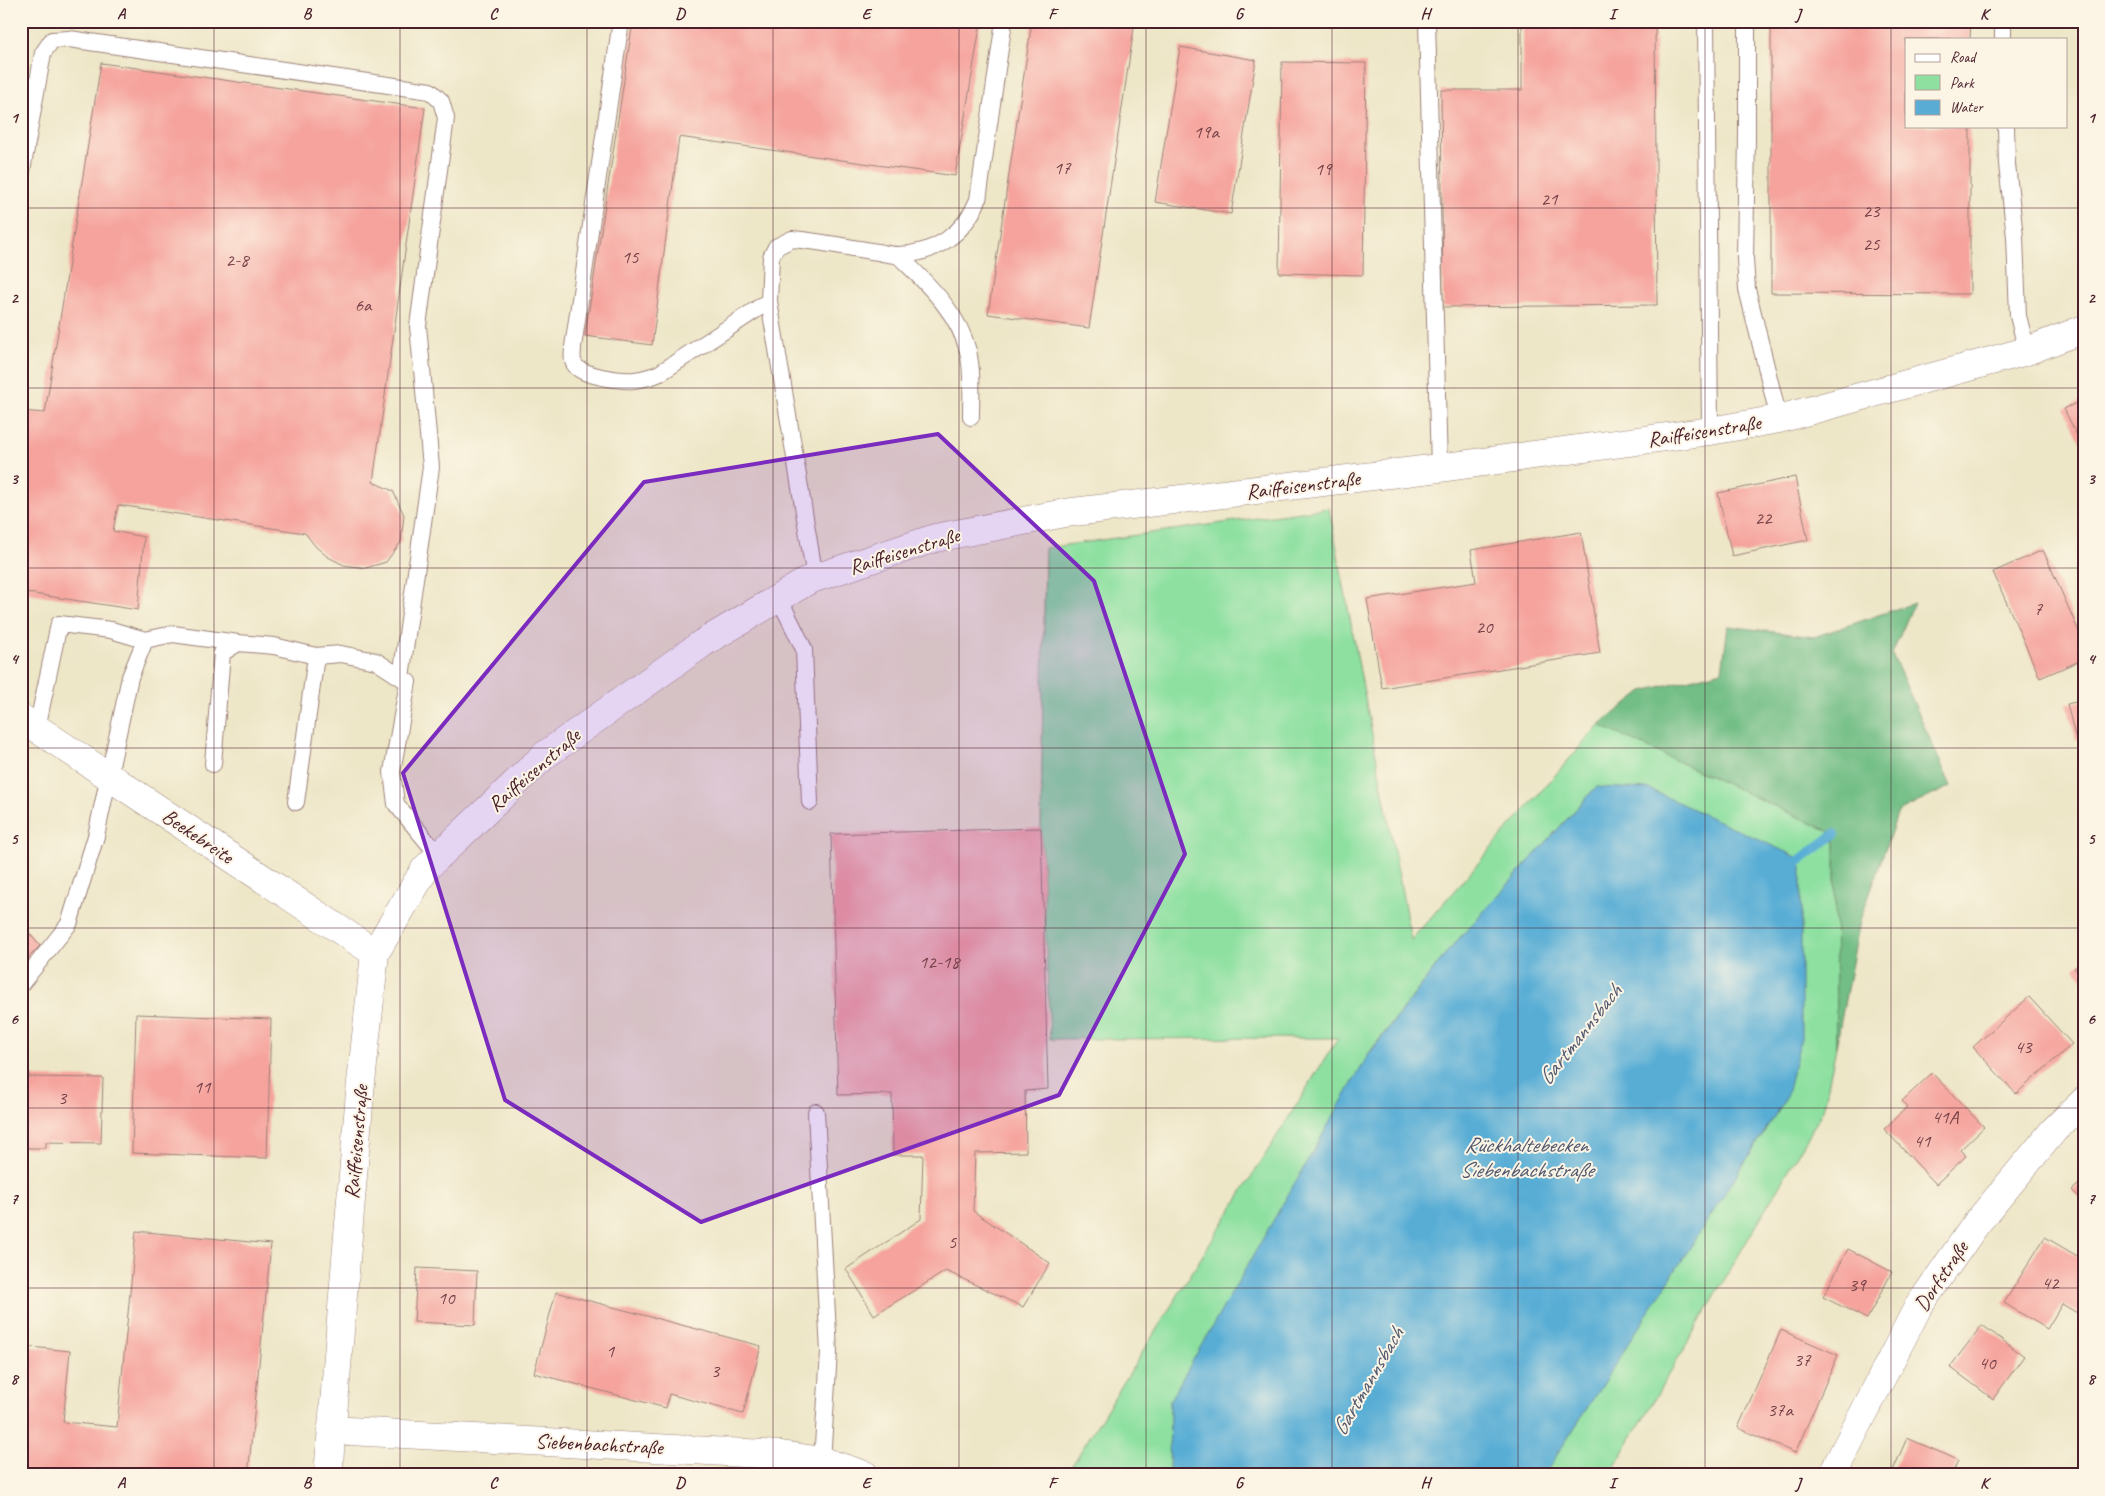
<svg xmlns="http://www.w3.org/2000/svg" width="2105" height="1496" font-family="Caveat,sans-serif">
<style>
.green{fill:#8de0a0;stroke:#6c8066}
.forest{fill:#72be86;stroke:#5e6e58}
.water{fill:#59add5;stroke:#526680}
.lines{fill:none;stroke-linecap:round;stroke-linejoin:round}
.stream{stroke:#59add5;stroke-width:10}
.building{fill:#f5a39c}
.service-casing{stroke:#9c8279;stroke-width:18}
.minor-casing{stroke:#9c8279;stroke-width:29}
.service{stroke:#fff;stroke-width:16}
.minor{stroke:#fff;stroke-width:28}
.marked{fill:#7b2cbf;fill-opacity:0.2;stroke:#7b2cbf;stroke-width:4;stroke-linejoin:round}
.grid{fill:none;stroke:#4a1f2b;stroke-width:1;stroke-opacity:0.55}
.labels{text-anchor:middle;stroke-width:4;stroke-linejoin:round;paint-order:stroke}
.number-label{font-size:19px;fill:#754047}
.street-label{font-size:21px;fill:#4a1f2b;stroke:#fcf5e5}
.water-label{font-size:22px;font-style:italic;fill:#50586f;stroke:#fcf5e5}
.neatline{fill:none;stroke:#4a1f2b;stroke-width:2}
.grid-label{font-size:16px;text-anchor:middle;font-weight:bold;fill:#4a1f2b}
</style>
<rect width="100%" height="100%" fill="#fcf5e5"/>
<filter id="ink" filterUnits="userSpaceOnUse"><feTurbulence type="fractalNoise" baseFrequency=".02" numOctaves="2"/><feDisplacementMap in="SourceGraphic" scale="10" xChannelSelector="R" yChannelSelector="G"/><feConvolveMatrix kernelMatrix="1 2 1 2 8 2 1 2 1" color-interpolation-filters="sRGB"/></filter>
<filter id="wash" filterUnits="userSpaceOnUse"><feTurbulence type="fractalNoise" baseFrequency=".0096" numOctaves="4" result="noise"/><feDisplacementMap in="SourceGraphic" scale="20" xChannelSelector="R" yChannelSelector="G"/><feGaussianBlur stdDeviation="1.12" result="paint"/><feColorMatrix in="noise" values="0 0 0 0 0 0 0 0 0 0 0 0 0 0 0 0 0 1.4 0 .05"/><feComposite in="paint" operator="in"/></filter>
<g filter="url(#wash)">
<rect width="100%" height="100%" fill="#ede6c7"/>
<path class="green" d="M1329,508L1411,940L1599,725L1835,834L1836,1047L1823,1111L1610,1475H1544L1786,1098L1596,787L1448,951L1368,1054L1169,1475H1066L1338,1038L1050,1039L1041,828L1045,548Z"/>
<path class="forest" d="M1914,603L1892,654L1951,786L1898,812L1860,921L1836,1047L1835,834L1599,725L1643,691L1722,671L1728,626L1814,637Z"/>
<path class="water" d="M1596,787L1649,789L1801,859V1038L1786,1098L1544,1475H1169L1170,1400L1369,1054L1448,951Z"/>
<g class="lines">
<path class="stream" d="M1792,866L1835,834"/>
</g>
<g id="blocks">
<path class="building" d="M633,21H981L955,176L679,137L652,345L585,336Z
M1032,21H1135L1089,328L988,314Z
M1522,21H1655L1657,305L1443,307L1441,90H1522Z
M1771,21H1971L1970,39H1906V126H1970V294L1771,293Z
M1180,47L1256,60L1231,214L1155,202Z
M1282,62L1366,63L1363,275L1279,273Z
M101,63L425,108L373,482L393,491L404,515L401,542L386,562L366,568L344,565L328,557L316,547L305,533L118,505L113,531L144,537L138,610L21,592V411L45,413Z
M2084,399V449L2064,409Z
M1795,477L1808,540L1732,556L1718,493Z
M1581,532L1600,653L1382,688L1367,599L1476,582L1471,550Z
M2043,550L2084,643V659L2040,678L1993,572Z
M2084,700V738L2076,740L2067,704Z
M1041,828L1048,1089L1025,1091L1026,1152L975,1153L973,1211L1050,1263L1023,1307L946,1271L874,1315L846,1269L921,1219L923,1155H893L892,1094L838,1095L831,834Z
M24,927L40,946L21,965V929Z
M2084,961V981L2074,968Z
M2029,997L2072,1044L2016,1094L1973,1047Z
M136,1014L271,1019L267,1158L132,1153Z
M21,1062H28L29,1077L103,1078L101,1143L46,1142V1148H21Z
M1932,1073L1984,1127L1960,1150L1966,1156L1936,1184L1884,1129L1907,1107L1902,1101Z
M2084,1180V1203L2072,1190Z
M136,1231L271,1244L248,1475H21V1346L70,1351L63,1422L117,1427Z
M2045,1237L2084,1260V1317L2062,1304L2047,1329L2004,1303Z
M1848,1249L1892,1272L1867,1319L1823,1297Z
M417,1268L477,1271L475,1325L414,1322Z
M556,1292L761,1346L743,1414L669,1394L666,1408L534,1373Z
M1982,1325L2024,1356L1993,1399L1950,1367Z
M1781,1330L1838,1355L1795,1453L1738,1428Z
M1907,1438L1958,1460L1952,1475H1891Z"/>
</g>
</g>
<g filter="url(#ink)">
<use href="#blocks" fill-opacity="0" stroke="#9c8279" stroke-width="1"/>
<g class="lines">
<defs>
<path id="service" d="M621,21L573,347C573,353 571,360 575,365C581,376 621,381 634,380C643,379 651,377 660,373L769,301
M1427,21L1439,468
M1706,21L1710,431
M1747,21V137L1745,259L1747,289L1779,419
M2003,21V39
M2006,126L2007,164L2015,237L2018,316L2027,351
M21,176L43,53L52,40L69,39L430,91L441,101L446,118L418,326L431,467L401,677
M898,255C926,283 958,311 968,351C973,372 971,396 971,417
M815,578L769,301L771,257L776,247L792,239C818,241 845,247 871,251C880,252 889,255 898,255C935,254 964,234 978,200L1004,21
M779,598L804,649L810,802
M37,728L59,624L111,630L145,640
M213,764L222,653L238,643L274,646L316,656
M296,802L316,656L341,654L376,661L408,682L392,772L396,804L439,856
M21,984L69,924L96,836L130,677L145,640L173,634L238,643
M816,1112L829,1352L822,1461"/>
<path id="minor" d="M21,718L375,953
M331,1430L781,1455L822,1461L865,1475
M328,1475L360,1092L375,953L425,869L545,755L703,643L809,580L935,538L1065,513L1439,468L1710,431L1779,419L2027,351L2084,329
M1832,1475L1918,1307L1976,1224L2054,1130L2084,1101"/>
</defs>
<use href="#service" class="service-casing"/>
<use href="#minor" class="minor-casing"/>
<use href="#service" class="service"/>
<use href="#minor" class="minor"/>
</g>
</g>
<path class="marked" d="M938,434L1094,581L1185,854L1059,1095L701,1222L505,1100L403,773L644,482Z"/>
<path class="grid" d="M214,21V1475M400,21V1475M587,21V1475M773,21V1475M959,21V1475M1146,21V1475M1332,21V1475M1518,21V1475M1705,21V1475M1891,21V1475M21,208H2084M21,388H2084M21,568H2084M21,748H2084M21,928H2084M21,1108H2084M21,1288H2084"/>
<g class="labels">
<g class="number-label">
<text x="1206" y="138">19a</text>
<text x="1062" y="174">17</text>
<text x="1323" y="175">19</text>
<text x="1549" y="205">21</text>
<text x="1871" y="217">23</text>
<text x="1871" y="250">25</text>
<text x="630" y="263">15</text>
<text x="237" y="266">2-8</text>
<text x="363" y="311">6a</text>
<text x="1763" y="524">22</text>
<text x="2038" y="615">7</text>
<text x="1484" y="633">20</text>
<text x="939" y="968">12-18</text>
<text x="2023" y="1053">43</text>
<text x="202" y="1093">11</text>
<text x="62" y="1104">3</text>
<text x="1945" y="1123">41A</text>
<text x="1922" y="1147">41</text>
<text x="952" y="1248">5</text>
<text x="2050" y="1289">42</text>
<text x="1857" y="1291">39</text>
<text x="446" y="1304">10</text>
<text x="610" y="1357">1</text>
<text x="1802" y="1366">37</text>
<text x="1987" y="1369">40</text>
<text x="715" y="1377">3</text>
<text x="1780" y="1416">37a</text>
</g>
<g class="street-label">
<text transform="translate(1704 431) rotate(-9)" y="7">Raiffeisenstraße</text>
<text transform="translate(1303 485) rotate(-7)" y="7">Raiffeisenstraße</text>
<text transform="translate(904 551) rotate(-17)" y="7">Raiffeisenstraße</text>
<text transform="translate(534 770) rotate(-41)" y="7">Raiffeisenstraße</text>
<text transform="translate(198 836) rotate(34)" y="7">Beekebreite</text>
<text transform="translate(356 1142) rotate(-85)" y="7">Raiffeisenstraße</text>
<text transform="translate(1941 1276) rotate(-56)" y="7">Dorfstraße</text>
<text transform="translate(599 1444) rotate(3)" y="7">Siebenbachstraße</text>
</g>
<g class="water-label">
<text transform="translate(1579 1034) rotate(-52)" y="8">Gartmannsbach</text>
<text x="1526" y="1152">Rückhaltebecken<tspan x="1526" dy="25">Siebenbachstraße</tspan></text>
<text transform="translate(1367 1381) rotate(-60)" y="8">Gartmannsbach</text>
</g>
</g>
<rect width="2105" height="1496" fill="none" stroke="#fcf5e5" stroke-width="55"/>
<rect x="1905" y="38" width="162" height="90" fill="#fcf5e5" stroke="#b59f9b"/>
<rect x="1915" y="54" width="25" height="8" fill="#ffffff" stroke="#b59f9b"/>
<text x="1950" y="62" font-size="15" fill="#4a1f2b">Road</text>
<rect x="1915" y="75" width="25" height="15" fill="#8de0a0" stroke="#b59f9b"/>
<text x="1950" y="88" font-size="15" fill="#4a1f2b">Park</text>
<rect x="1915" y="100" width="25" height="15" fill="#59add5" stroke="#b59f9b"/>
<text x="1950" y="112" font-size="15" fill="#4a1f2b">Water</text>
<rect x="28" y="28" width="2050" height="1440" class="neatline"/>
<g class="grid-label">
<text x="121" y="19">A</text>
<text x="307" y="19">B</text>
<text x="493" y="19">C</text>
<text x="680" y="19">D</text>
<text x="866" y="19">E</text>
<text x="1052" y="19">F</text>
<text x="1239" y="19">G</text>
<text x="1425" y="19">H</text>
<text x="1612" y="19">I</text>
<text x="1798" y="19">J</text>
<text x="1984" y="19">K</text>
<text x="14" y="123">1</text>
<text x="2091" y="123">1</text>
<text x="14" y="303">2</text>
<text x="2091" y="303">2</text>
<text x="14" y="484">3</text>
<text x="2091" y="484">3</text>
<text x="14" y="664">4</text>
<text x="2091" y="664">4</text>
<text x="14" y="844">5</text>
<text x="2091" y="844">5</text>
<text x="14" y="1024">6</text>
<text x="2091" y="1024">6</text>
<text x="14" y="1204">7</text>
<text x="2091" y="1204">7</text>
<text x="14" y="1384">8</text>
<text x="2091" y="1384">8</text>
<text x="121" y="1488">A</text>
<text x="307" y="1488">B</text>
<text x="493" y="1488">C</text>
<text x="680" y="1488">D</text>
<text x="866" y="1488">E</text>
<text x="1052" y="1488">F</text>
<text x="1239" y="1488">G</text>
<text x="1425" y="1488">H</text>
<text x="1612" y="1488">I</text>
<text x="1798" y="1488">J</text>
<text x="1984" y="1488">K</text>
</g>
</svg>
